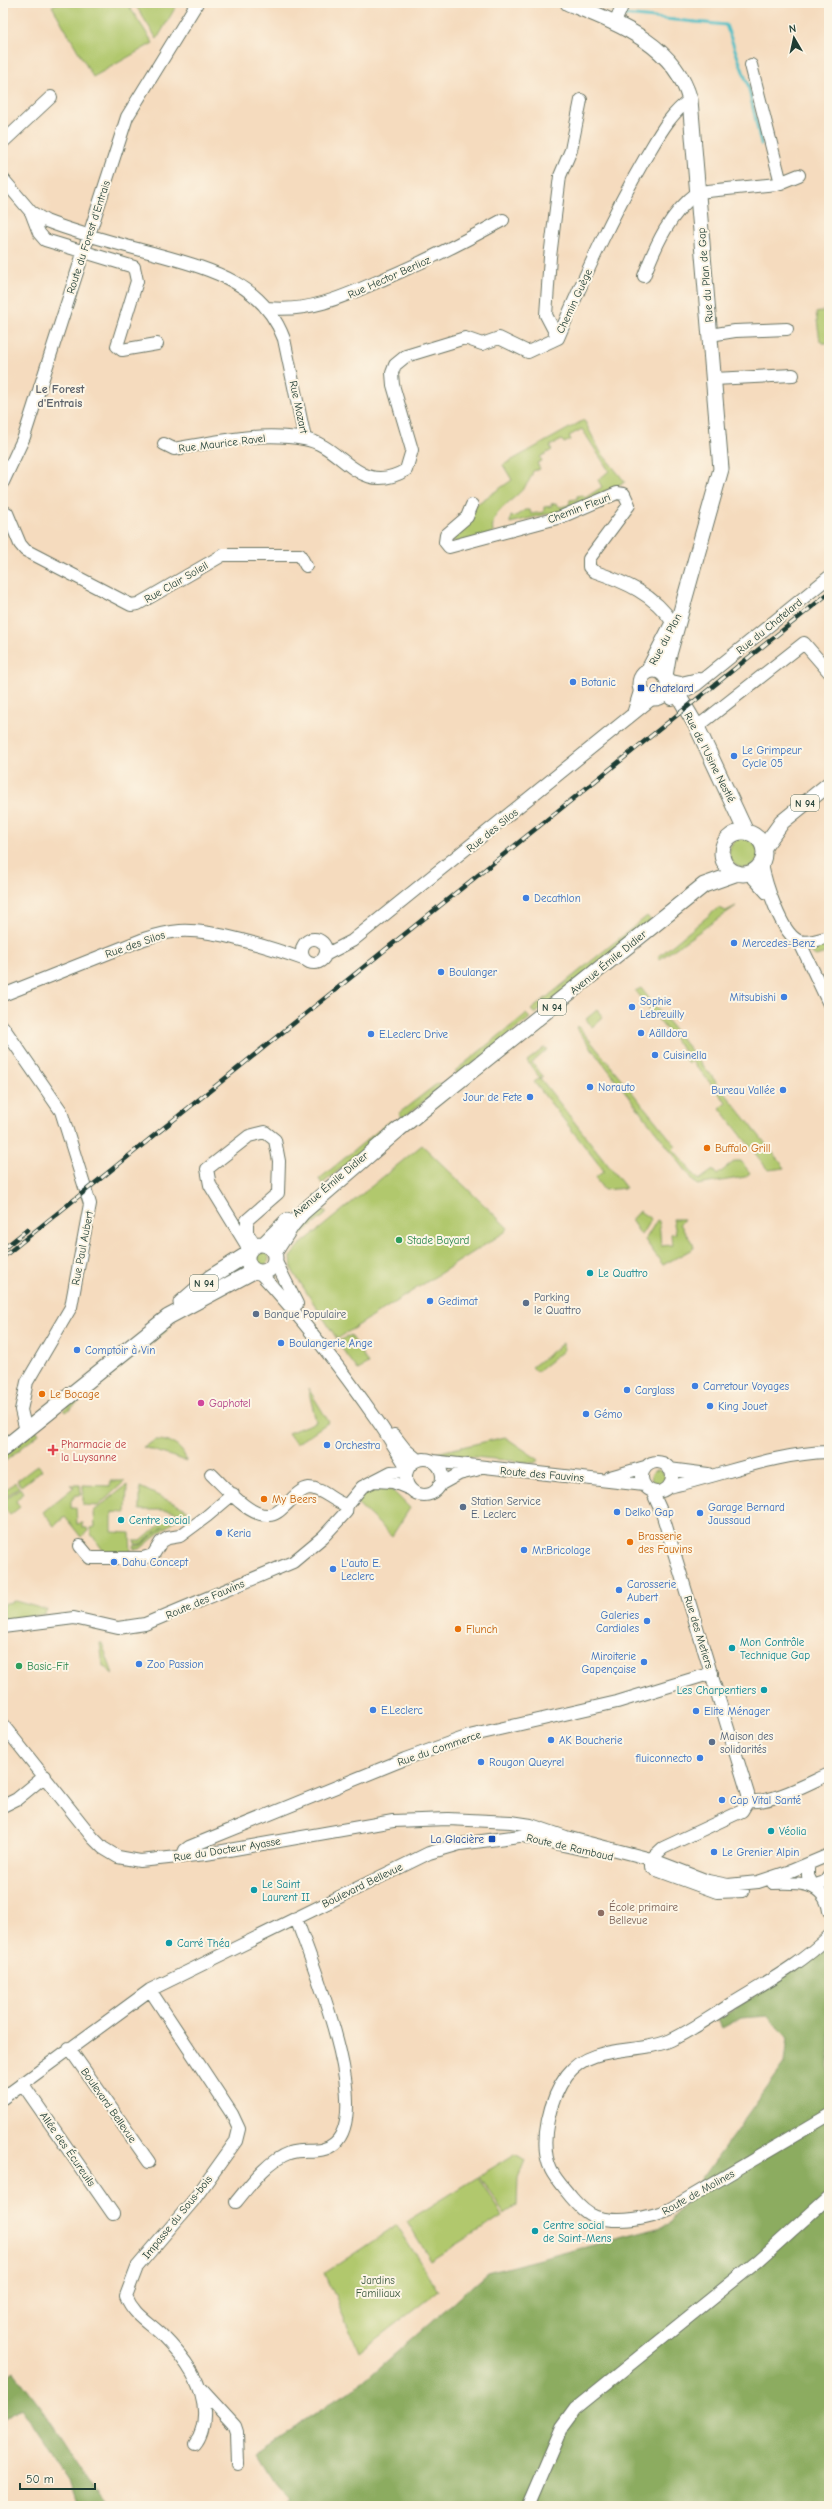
<svg xmlns="http://www.w3.org/2000/svg" width="832" height="2509" font-family="'Comic Neue',sans-serif">
<style>
.green{fill:#b1c86d;stroke:#688250}
.forest{fill:#8cac60;stroke:#56744a}
.water{fill:#51bfc6;stroke:#387e7d}
.lines{fill:none;stroke-linecap:round;stroke-linejoin:round}
.stream{stroke:#51bfc6;stroke-width:3}
.minor-casing{stroke:#6a7464;stroke-width:14}
.major-casing{stroke:#6a7464;stroke-width:17}
.minor{stroke:#fff;stroke-width:12}
.major{stroke:#fff;stroke-width:15}
.rail-casing{stroke:#1f3d34;stroke-width:4.5}
.rail{stroke:#fcf5e5;stroke-width:3;stroke-dasharray:9;stroke-linecap:butt}
.shop-dot{fill:#3f7fe0;stroke:#fcf5e5;stroke-width:1.5}
.transit-dot{fill:#1a4fb4;stroke:#fcf5e5;stroke-width:1.5}
.food-dot{fill:#e8710a;stroke:#fcf5e5;stroke-width:1.5}
.leisure-dot{fill:#2e9e5b;stroke:#fcf5e5;stroke-width:1.5}
.culture-dot{fill:#0f9aa8;stroke:#fcf5e5;stroke-width:1.5}
.service-dot{fill:#5c6f8a;stroke:#fcf5e5;stroke-width:1.5}
.hotel-dot{fill:#d1479c;stroke:#fcf5e5;stroke-width:1.5}
.health-dot{fill:#e0444e;stroke:#fcf5e5;stroke-width:1.5}
.education-dot{fill:#8d6e63;stroke:#fcf5e5;stroke-width:1.5}
.labels{text-anchor:middle;stroke-width:4;stroke-linejoin:round;paint-order:stroke}
.shield{fill:#fcf5e5;stroke:#617469;stroke-width:1}
.shield-label{font-size:10px;font-weight:bold;fill:#1f3d34}
.street-label{font-size:11px;fill:#1f3d34;stroke:#fcf5e5}
.shop-label{font-size:11px;fill:#366cbe;stroke:#fcf5e5;text-anchor:start}
.transit-label{font-size:11px;fill:#164399;stroke:#fcf5e5;text-anchor:start}
.food-label{font-size:11px;fill:#c56008;stroke:#fcf5e5;text-anchor:start}
.leisure-label{font-size:11px;fill:#27864d;stroke:#fcf5e5;text-anchor:start}
.culture-label{font-size:11px;fill:#0d838f;stroke:#fcf5e5;text-anchor:start}
.service-label{font-size:11px;fill:#4e5e75;stroke:#fcf5e5;text-anchor:start}
.hotel-label{font-size:11px;fill:#b23c85;stroke:#fcf5e5;text-anchor:start}
.health-label{font-size:11px;fill:#be3a42;stroke:#fcf5e5;text-anchor:start}
.education-label{font-size:11px;fill:#785e54;stroke:#fcf5e5;text-anchor:start}
.park-label{font-size:11px;fill:#3c593f;stroke:#fcf5e5}
.neighbourhood-label{font-size:12px;font-weight:bold;fill:#5c626b;stroke:#fcf5e5}
</style>
<rect width="100%" height="100%" fill="#fcf5e5"/>
<filter id="ink" filterUnits="userSpaceOnUse"><feTurbulence type="fractalNoise" baseFrequency=".025" numOctaves="2"/><feDisplacementMap in="SourceGraphic" scale="8" xChannelSelector="R" yChannelSelector="G"/><feConvolveMatrix kernelMatrix="1 2 1 2 8 2 1 2 1" color-interpolation-filters="sRGB"/></filter>
<filter id="wash" filterUnits="userSpaceOnUse"><feTurbulence type="fractalNoise" baseFrequency=".012" numOctaves="4" result="noise"/><feDisplacementMap in="SourceGraphic" scale="16" xChannelSelector="R" yChannelSelector="G"/><feGaussianBlur stdDeviation="0.9" result="paint"/><feColorMatrix in="noise" values="0 0 0 0 0 0 0 0 0 0 0 0 0 0 0 0 0 1.4 0 .05"/><feComposite in="paint" operator="in"/></filter>
<g filter="url(#wash)">
<rect width="100%" height="100%" fill="#f5dbbe"/>
<path class="green" d="M58,3H127L153,43L93,77L52,6Z
M134,3H178L157,39Z
M829,309V343H823L820,341L816,313Z
M584,420L600,451L625,482L564,510L510,523L511,516L514,517L525,510H530L531,514L544,512V507L552,506L551,504L556,503L560,507L569,505L570,500L577,499V496L582,495L585,498L602,487L598,480L609,471L582,429L569,436L571,440L564,443L562,440L550,446L552,450L540,457L542,461L537,463L540,469L533,471C525,501 488,505 493,533L460,544L449,539L474,506L512,480L503,465Z
M729 853a15 15 0 1 1 30 0a15 15 0 1 1-30 0Z
M736,906L660,959L658,957L718,908L726,911Z
M647,916L651,920L535,1014L531,1010Z
M829,944V952L816,956L811,953L812,947Z
M641,988L785,1168L768,1170L720,1108L726,1102L692,1061L689,1064L684,1058L687,1055L635,991Z
M597,1010L603,1017L592,1027L586,1019Z
M526,1014L530,1018L459,1075L455,1071Z
M578,1026L676,1146L673,1149L699,1180L713,1170L717,1175L735,1161H741L750,1173L745,1177L697,1185L576,1028Z
M544,1048L548,1049L532,1063L543,1076L540,1078L626,1188L604,1190L595,1178L604,1171L534,1082L540,1078L527,1061Z
M438,1083L444,1085L403,1118L399,1113Z
M390,1121L394,1125L322,1184L319,1179Z
M422,1145L508,1228L505,1232L337,1339L292,1270L291,1256L301,1244Z
M315,1209L326,1211V1214L298,1237L292,1235Z
M639,1211L651,1219L641,1235L631,1220Z
M673,1219H684L680,1224L693,1244L694,1248L663,1265L645,1240L657,1220L659,1221L661,1246L672,1245L671,1234L676,1233Z
M253 1258a8 8 0 1 1 16 0a8 8 0 1 1-16 0Z
M170,1328L66,1412L64,1409L161,1331Z
M351,1335L368,1364L358,1370L337,1342Z
M563,1343V1351L537,1372L532,1367Z
M308,1388L329,1422L296,1444L288,1433L316,1422Z
M36,1430L39,1434L3,1463V1457Z
M505,1437L539,1460L534,1463L436,1453Z
M156,1440C170,1440 184,1447 186,1461L143,1447Z
M38,1465L42,1470L21,1486L17,1481Z
M651 1477a7 7 0 1 1 14 0a7 7 0 1 1-14 0Z
M110,1481H125L98,1506L83,1505V1485L110,1486Z
M15,1482L19,1487L3,1499V1493Z
M70,1485H80L81,1495H76L71,1501V1508H76L77,1524L83,1523V1528H87L88,1531L81,1537L65,1517L54,1526L43,1512L74,1487Z
M127,1485L126,1513L112,1512V1532L130,1533L131,1553H105L91,1534V1528L95,1527L94,1511Z
M140,1487L188,1510L184,1514L168,1510H140Z
M20,1488L23,1493L16,1501L20,1507L10,1515L3,1506V1501Z
M380,1488L393,1491L410,1508L392,1536L356,1502L368,1491Z
M170,1516L179,1517L140,1549H135L134,1546L141,1545L164,1526L141,1544H135L134,1541H141Z
M15,1601L47,1610L44,1614L3,1621V1604Z
M102,1643L113,1674L103,1666L100,1643Z
M515,2154L525,2160L518,2178L517,2206L504,2214L479,2176Z
M478,2177L502,2216L431,2261L407,2221Z
M397,2225L438,2291L359,2352L325,2273Z"/>
<path class="forest" d="M829,1945V2506H281L286,2500L256,2452L363,2382L487,2273L669,2225L785,2063L788,2037L767,2016L741,2018L722,2028L718,2020Z
M14,2372L45,2413L106,2506H78L69,2479L21,2408L3,2421V2380Z"/>
<path class="water" d="M823,1372H829V1389L825,1390Z"/>
<g class="lines">
<path class="stream" d="M600,3L611,9
M624,15L726,25L748,85L761,144"/>
</g>
</g>
<g filter="url(#ink)">
<g class="lines">
<defs>
<path id="minor" d="M615,22L623,4
M751,65L781,183
M3,142L51,97
M3,179L31,212L46,221C82,235 119,244 156,254C209,269 263,282 284,339L305,439
M31,212L39,233L45,240L134,267L137,281L117,346L122,350L157,344
M644,276C656,244 670,213 698,192L777,184L799,175
M267,308C311,313 347,295 386,278C426,261 465,241 503,220
M710,335L735,331L787,329
M558,338C584,278 611,217 644,160C657,139 669,114 690,100
M558,338L546,315L550,257L560,176L571,150L581,100
M714,379L793,375
M164,444L174,449C216,442 261,431 304,439C343,445 358,498 406,470L412,450L393,385L392,373L395,365L406,356L465,338L482,344L499,338L528,352L558,338
M3,482L24,437L127,117L197,3
M472,505L467,517L446,535L445,542L449,547L561,517L617,493L624,494L629,505L589,559V567L593,571C625,582 654,594 673,623
M3,511L7,513L20,544L25,550L131,605L138,604L223,555H300L306,566
M667,680L681,683L698,679
M671,699L696,685L829,577
M633,714L641,688
M697,727L804,643L829,672
M762,864C765,881 781,934 799,941C808,944 820,939 829,937
M749,873L767,893
M302 951a12 12 0 1 1 24 0a12 12 0 1 1-24 0Z
M799,941L829,1004
M325,955L352,941L654,697
M3,995L144,939C156,935 167,932 180,931C212,929 272,948 303,959
M3,1027L61,1111L90,1204L71,1307L27,1382L21,1410L26,1431
M248,1251L246,1244L210,1185L207,1169L249,1136L265,1132L275,1140L279,1161L278,1193L247,1220V1233L255,1245
M275,1260L297,1304
M259,1272C303,1319 342,1370 379,1423C389,1437 398,1454 408,1469
M394,1435L405,1449L418,1460
M406 1477a18 18 0 1 1 36 0a18 18 0 1 1-36 0Z
M432,1461L644,1485
M642 1477a15 15 0 1 1 30 0a15 15 0 1 1-30 0Z
M669,1469L708,1474
M211,1474C225,1487 249,1517 269,1515C277,1515 283,1507 289,1502C294,1497 301,1489 309,1488C323,1488 334,1503 347,1505
M610,1477L645,1467
M375,1481L393,1482L410,1489
M439,1485L459,1474L476,1470
M668,1487C721,1476 774,1453 829,1452
M80,1546L90,1558H143L153,1555L161,1542L168,1538L180,1536L207,1516L233,1494
M3,1627L74,1618L118,1628L145,1624L293,1562L323,1537L346,1512L347,1505L362,1487L391,1472L407,1471
M3,1725L93,1838L103,1848L118,1857L140,1861L206,1854L393,1821L448,1819L511,1822L531,1825L566,1837L651,1859L708,1881L728,1885L758,1882L791,1871L829,1855
M748,1801C771,1804 807,1784 829,1774
M3,1806L17,1799L45,1776
M526,1837L586,1850
M182,1857L185,1850L189,1847L405,1759L469,1736L617,1702L712,1673
M808,1864V1876L813,1886L825,1882L829,1876
M651,1867V1859L663,1848L742,1811L748,1801V1794L662,1513L652,1491
M654,1869L717,1892L743,1891
M773,1883C796,1882 825,1881 829,1911
M829,1936C804,1962 764,1984 733,2003C712,2016 692,2030 671,2040C638,2055 591,2043 567,2075C550,2098 538,2143 551,2170C556,2180 564,2188 571,2197C578,2205 586,2214 596,2217C619,2224 649,2218 670,2209L829,2115
M150,1990L232,2114L239,2129L236,2141L193,2201L137,2267L126,2296C133,2314 147,2321 161,2334C182,2355 206,2384 204,2416C204,2425 201,2437 195,2444
M69,2048L149,2162
M22,2083L113,2214
M3,2098L150,1990L429,1853L460,1844L549,1832
M236,2202C250,2185 267,2161 289,2153C304,2148 322,2155 335,2143C373,2108 311,1961 296,1918
M202,2390L235,2426L237,2432L238,2465
M528,2506L562,2427L576,2408L758,2261L829,2197"/>
<path id="major" d="M568,3C617,23 675,44 690,100L721,469L668,658L665,676
M640 684a14 14 0 1 1 28 0a14 14 0 1 1-28 0Z
M648,671L672,625
M668,684L678,695L697,727L746,832
M722 853a21 21 0 1 1 42 0a21 21 0 1 1-42 0Z
M764,847L782,822L829,784
M247 1258a14 14 0 1 1 28 0a14 14 0 1 1-28 0Z
M264,1244L287,1221
M274,1253L292,1225L303,1212L399,1129L704,885L738,873
M181,1303L211,1277L246,1255
M3,1449L168,1317L254,1271"/>
</defs>
<use href="#minor" class="minor-casing"/>
<use href="#major" class="major-casing"/>
<use href="#minor" class="minor"/>
<use href="#major" class="major"/>
<defs>
<path id="rail" d="M3,1249L27,1230
M3,1257L829,593"/>
</defs>
<use href="#rail" class="rail-casing"/>
<use href="#rail" class="rail"/>
</g>
</g>
<g class="shop-dot">
<circle cx="573" cy="682" r="4"/>
<circle cx="734" cy="756" r="4"/>
<circle cx="526" cy="898" r="4"/>
<circle cx="734" cy="943" r="4"/>
<circle cx="441" cy="972" r="4"/>
<circle cx="784" cy="997" r="4"/>
<circle cx="632" cy="1007" r="4"/>
<circle cx="641" cy="1033" r="4"/>
<circle cx="371" cy="1034" r="4"/>
<circle cx="655" cy="1055" r="4"/>
<circle cx="590" cy="1087" r="4"/>
<circle cx="783" cy="1090" r="4"/>
<circle cx="530" cy="1097" r="4"/>
<circle cx="430" cy="1301" r="4"/>
<circle cx="281" cy="1343" r="4"/>
<circle cx="77" cy="1350" r="4"/>
<circle cx="695" cy="1386" r="4"/>
<circle cx="627" cy="1390" r="4"/>
<circle cx="710" cy="1406" r="4"/>
<circle cx="586" cy="1414" r="4"/>
<circle cx="327" cy="1445" r="4"/>
<circle cx="617" cy="1512" r="4"/>
<circle cx="700" cy="1513" r="4"/>
<circle cx="219" cy="1533" r="4"/>
<circle cx="524" cy="1550" r="4"/>
<circle cx="114" cy="1562" r="4"/>
<circle cx="333" cy="1569" r="4"/>
<circle cx="619" cy="1590" r="4"/>
<circle cx="647" cy="1621" r="4"/>
<circle cx="644" cy="1662" r="4"/>
<circle cx="139" cy="1664" r="4"/>
<circle cx="373" cy="1710" r="4"/>
<circle cx="696" cy="1711" r="4"/>
<circle cx="551" cy="1740" r="4"/>
<circle cx="700" cy="1758" r="4"/>
<circle cx="481" cy="1762" r="4"/>
<circle cx="722" cy="1800" r="4"/>
<circle cx="714" cy="1852" r="4"/>
</g>
<g class="transit-dot">
<rect x="637" y="684" width="8" height="8" rx="2"/>
<rect x="488" y="1835" width="8" height="8" rx="2"/>
</g>
<g class="food-dot">
<circle cx="707" cy="1148" r="4"/>
<circle cx="42" cy="1394" r="4"/>
<circle cx="264" cy="1499" r="4"/>
<circle cx="630" cy="1542" r="4"/>
<circle cx="458" cy="1629" r="4"/>
</g>
<g class="leisure-dot">
<circle cx="399" cy="1240" r="4"/>
<circle cx="19" cy="1666" r="4"/>
</g>
<g class="culture-dot">
<circle cx="590" cy="1273" r="4"/>
<circle cx="121" cy="1520" r="4"/>
<circle cx="732" cy="1648" r="4"/>
<circle cx="764" cy="1690" r="4"/>
<circle cx="771" cy="1831" r="4"/>
<circle cx="254" cy="1890" r="4"/>
<circle cx="169" cy="1943" r="4"/>
<circle cx="535" cy="2231" r="4"/>
</g>
<g class="service-dot">
<circle cx="526" cy="1303" r="4"/>
<circle cx="256" cy="1314" r="4"/>
<circle cx="463" cy="1507" r="4"/>
<circle cx="712" cy="1742" r="4"/>
</g>
<circle class="hotel-dot" cx="201" cy="1403" r="4"/>
<path class="health-dot" d="M51 1444h4v4h4v4h-4v4h-4v-4h-4v-4h4z"/>
<circle class="education-dot" cx="601" cy="1913" r="4"/>
<g class="labels">
<g class="shield">
<rect x="791" y="795" width="28" height="16" rx="3"/>
<rect x="538" y="999" width="28" height="16" rx="3"/>
<rect x="190" y="1275" width="28" height="16" rx="3"/>
</g>
<g class="shield-label">
<text x="805" y="807">N 94</text>
<text x="552" y="1011">N 94</text>
<text x="204" y="1287">N 94</text>
</g>
<g class="street-label">
<text transform="translate(88 237) rotate(-72)" y="4">Route du Forest d'Entrais</text>
<text transform="translate(705 275) rotate(-95)" y="4">Rue du Plan de Gap</text>
<text transform="translate(389 277) rotate(-24)" y="4">Rue Hector Berlioz</text>
<text transform="translate(574 301) rotate(-65)" y="4">Chemin Guège</text>
<text transform="translate(299 407) rotate(78)" y="4">Rue Mozart</text>
<text transform="translate(222 443) rotate(-7)" y="4">Rue Maurice Ravel</text>
<text transform="translate(579 508) rotate(-21)" y="4">Chemin Fleuri</text>
<text transform="translate(176 582) rotate(-30)" y="4">Rue Clair Soleil</text>
<text transform="translate(769 626) rotate(-39)" y="4">Rue du Chatelard</text>
<text transform="translate(665 639) rotate(-62)" y="4">Rue du Plan</text>
<text transform="translate(710 757) rotate(63)" y="4">Rue de l'Usine Nestlé</text>
<text transform="translate(492 830) rotate(-39)" y="4">Rue des Silos</text>
<text transform="translate(135 944) rotate(-19)" y="4">Rue des Silos</text>
<text transform="translate(608 962) rotate(-39)" y="4">Avenue Émile Didier</text>
<text transform="translate(330 1184) rotate(-40)" y="4">Avenue Émile Didier</text>
<text transform="translate(82 1248) rotate(-79)" y="4">Rue Paul Aubert</text>
<text transform="translate(542 1474) rotate(5)" y="4">Route des Fauvins</text>
<text transform="translate(205 1599) rotate(-23)" y="4">Route des Fauvins</text>
<text transform="translate(699 1632) rotate(73)" y="4">Rue des Metiers</text>
<text transform="translate(439 1748) rotate(-19)" y="4">Rue du Commerce</text>
<text transform="translate(570 1847) rotate(13)" y="4">Route de Rambaud</text>
<text transform="translate(227 1849) rotate(-9)" y="4">Rue du Docteur Ayasse</text>
<text transform="translate(362 1885) rotate(-26)" y="4">Boulevard Bellevue</text>
<text transform="translate(109 2105) rotate(55)" y="4">Boulevard Bellevue</text>
<text transform="translate(68 2149) rotate(55)" y="4">Allée des Écureuils</text>
<text transform="translate(698 2192) rotate(-29)" y="4">Route de Molines</text>
<text transform="translate(177 2217) rotate(-51)" y="4">Impasse du Sous-bois</text>
</g>
<g class="shop-label">
<text x="581" y="686">Botanic</text>
<text x="742" y="754">Le Grimpeur<tspan x="742" dy="13">Cycle 05</tspan></text>
<text x="534" y="902">Decathlon</text>
<text x="742" y="947">Mercedes-Benz</text>
<text x="449" y="976">Boulanger</text>
<text x="776" y="1001" text-anchor="end">Mitsubishi</text>
<text x="640" y="1005">Sophie<tspan x="640" dy="13">Lebreuilly</tspan></text>
<text x="649" y="1037">Aälldora</text>
<text x="379" y="1038">E.Leclerc Drive</text>
<text x="663" y="1059">Cuisinella</text>
<text x="598" y="1091">Norauto</text>
<text x="775" y="1094" text-anchor="end">Bureau Vallée</text>
<text x="522" y="1101" text-anchor="end">Jour de Fete</text>
<text x="438" y="1305">Gedimat</text>
<text x="289" y="1347">Boulangerie Ange</text>
<text x="85" y="1354">Comptoir à Vin</text>
<text x="703" y="1390">Carretour Voyages</text>
<text x="635" y="1394">Carglass</text>
<text x="718" y="1410">King Jouet</text>
<text x="594" y="1418">Gémo</text>
<text x="335" y="1449">Orchestra</text>
<text x="708" y="1511">Garage Bernard<tspan x="708" dy="13">Jaussaud</tspan></text>
<text x="625" y="1516">Delko Gap</text>
<text x="227" y="1537">Keria</text>
<text x="532" y="1554">Mr.Bricolage</text>
<text x="122" y="1566">Dahu Concept</text>
<text x="341" y="1567">L'auto E.<tspan x="341" dy="13">Leclerc</tspan></text>
<text x="627" y="1588">Carosserie<tspan x="627" dy="13">Aubert</tspan></text>
<text x="639" y="1619" text-anchor="end">Galeries<tspan x="639" dy="13">Cardiales</tspan></text>
<text x="636" y="1660" text-anchor="end">Miroiterie<tspan x="636" dy="13">Gapençaise</tspan></text>
<text x="147" y="1668">Zoo Passion</text>
<text x="381" y="1714">E.Leclerc</text>
<text x="704" y="1715">Elite Ménager</text>
<text x="559" y="1744">AK Boucherie</text>
<text x="692" y="1762" text-anchor="end">fluiconnecto</text>
<text x="489" y="1766">Rougon Queyrel</text>
<text x="730" y="1804">Cap Vital Santé</text>
<text x="722" y="1856">Le Grenier Alpin</text>
</g>
<g class="transit-label">
<text x="649" y="692">Chatelard</text>
<text x="484" y="1843" text-anchor="end">La Glacière</text>
</g>
<g class="food-label">
<text x="715" y="1152">Buffalo Grill</text>
<text x="50" y="1398">Le Bocage</text>
<text x="272" y="1503">My Beers</text>
<text x="638" y="1540">Brasserie<tspan x="638" dy="13">des Fauvins</tspan></text>
<text x="466" y="1633">Flunch</text>
</g>
<g class="leisure-label">
<text x="407" y="1244">Stade Bayard</text>
<text x="27" y="1670">Basic-Fit</text>
</g>
<g class="culture-label">
<text x="598" y="1277">Le Quattro</text>
<text x="129" y="1524">Centre social</text>
<text x="740" y="1646">Mon Contrôle<tspan x="740" dy="13">Technique Gap</tspan></text>
<text x="756" y="1694" text-anchor="end">Les Charpentiers</text>
<text x="779" y="1835">Véolia</text>
<text x="262" y="1888">Le Saint<tspan x="262" dy="13">Laurent II</tspan></text>
<text x="177" y="1947">Carré Théa</text>
<text x="543" y="2229">Centre social<tspan x="543" dy="13">de Saint-Mens</tspan></text>
</g>
<g class="service-label">
<text x="534" y="1301">Parking<tspan x="534" dy="13">le Quattro</tspan></text>
<text x="264" y="1318">Banque Populaire</text>
<text x="471" y="1505">Station Service<tspan x="471" dy="13">E. Leclerc</tspan></text>
<text x="720" y="1740">Maison des<tspan x="720" dy="13">solidarités</tspan></text>
</g>
<g class="hotel-label">
<text x="209" y="1407">Gaphotel</text>
</g>
<g class="health-label">
<text x="61" y="1448">Pharmacie de<tspan x="61" dy="13">la Luysanne</tspan></text>
</g>
<g class="education-label">
<text x="609" y="1911">École primaire<tspan x="609" dy="13">Bellevue</tspan></text>
</g>
<g class="park-label">
<text x="378" y="2284">Jardins<tspan x="378" dy="13">Familiaux</tspan></text>
</g>
<g class="neighbourhood-label">
<text x="60" y="393">Le Forest<tspan x="60" dy="14">d'Entrais</tspan></text>
</g>
</g>
<rect width="832" height="2509" fill="none" stroke="#fcf5e5" stroke-width="16"/>
<g transform="translate(794 38) rotate(351)" stroke="#fcf5e5" stroke-width="3" paint-order="stroke">
<path d="M0-3L7 15L0 10L-7 15Z" fill="#1f3d34"/>
<text y="-6" font-size="11" font-weight="bold" text-anchor="middle" fill="#1f3d34">N</text>
</g>
<path d="M20 2483v6h75v-6" fill="none" stroke="#1f3d34" stroke-width="2"/>
<text x="26" y="2483" font-size="12" fill="#1f3d34" stroke="#fcf5e5" stroke-width="3" paint-order="stroke">50 m</text>
</svg>
